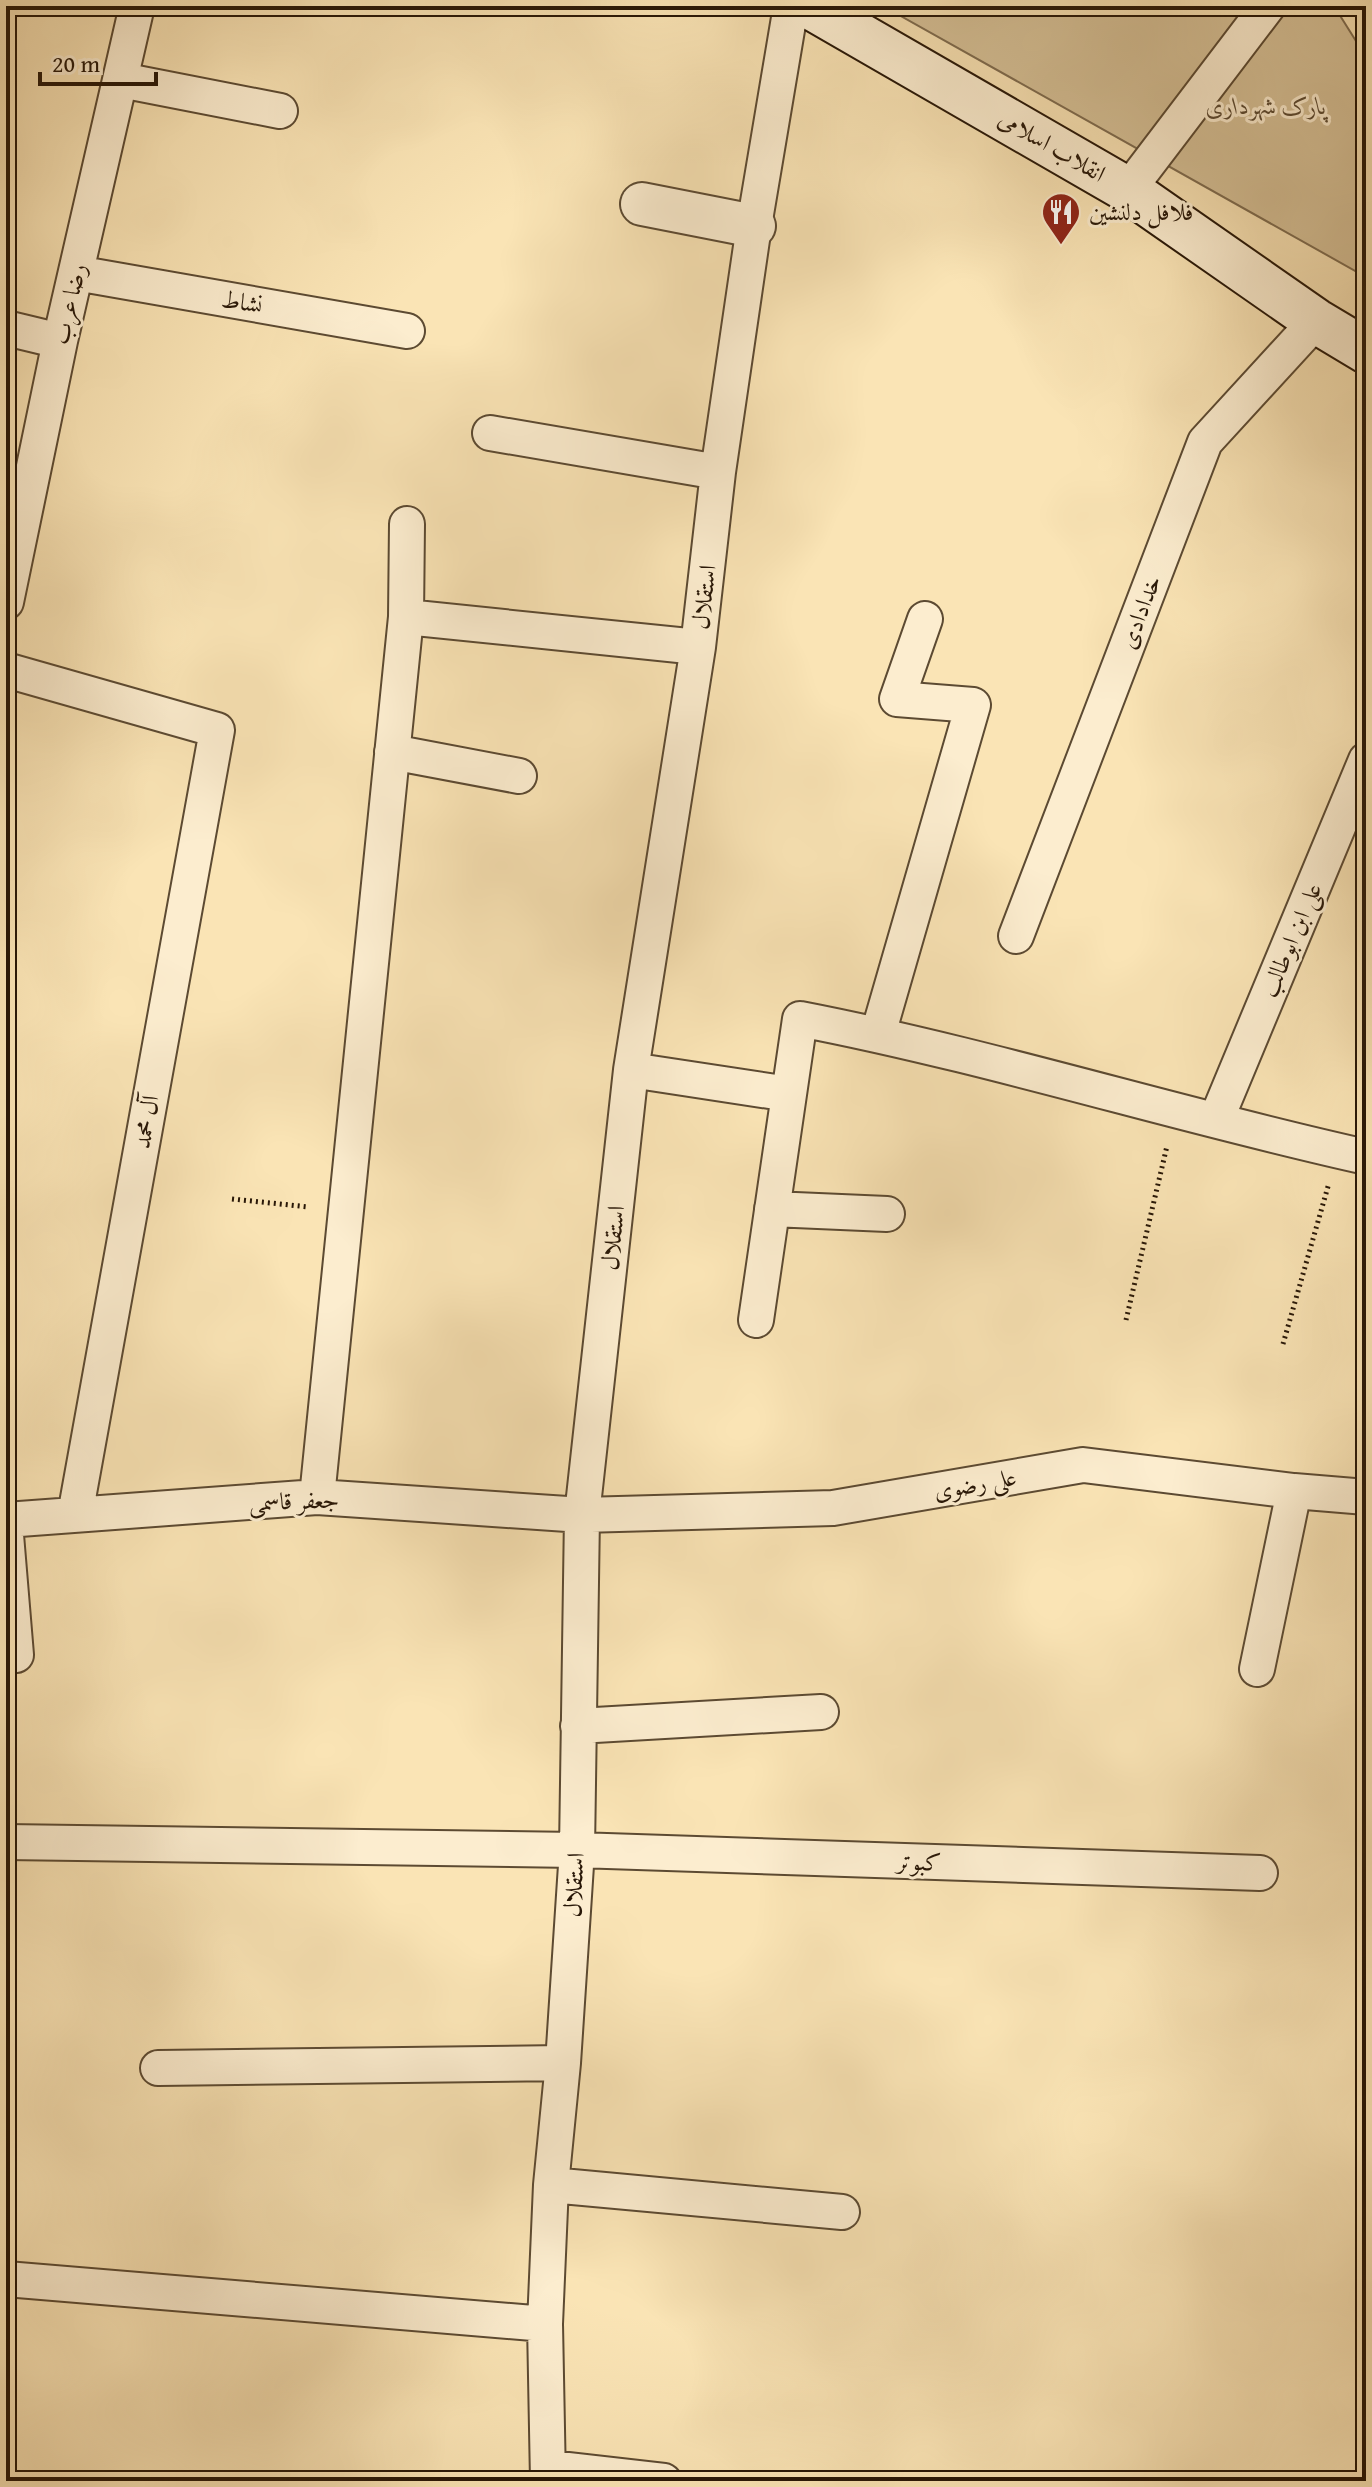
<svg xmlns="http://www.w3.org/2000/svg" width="1372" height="2487" font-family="'Gentium Book Plus',Amiri,serif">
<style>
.green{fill:#d6c197;stroke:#7f6c4f;stroke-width:2}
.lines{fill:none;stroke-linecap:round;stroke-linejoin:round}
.minor-casing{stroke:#5c4a32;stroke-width:38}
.tertiary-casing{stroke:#5c4a32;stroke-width:46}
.secondary-casing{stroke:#281707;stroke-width:48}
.path{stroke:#281707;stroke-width:5;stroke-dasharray:2 4;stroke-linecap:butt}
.minor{stroke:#fcedcf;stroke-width:34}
.tertiary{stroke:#fcedcf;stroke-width:42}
.secondary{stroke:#fcedcf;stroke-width:44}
.labels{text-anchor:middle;stroke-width:6;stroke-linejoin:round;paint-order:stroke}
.park-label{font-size:24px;font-style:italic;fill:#5c4a32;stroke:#fcedcf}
.street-label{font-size:24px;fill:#281707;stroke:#fcedcf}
.poi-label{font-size:24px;fill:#281707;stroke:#fcedcf;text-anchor:start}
</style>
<rect width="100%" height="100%" fill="#fae4b5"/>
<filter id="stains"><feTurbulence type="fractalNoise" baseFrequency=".0025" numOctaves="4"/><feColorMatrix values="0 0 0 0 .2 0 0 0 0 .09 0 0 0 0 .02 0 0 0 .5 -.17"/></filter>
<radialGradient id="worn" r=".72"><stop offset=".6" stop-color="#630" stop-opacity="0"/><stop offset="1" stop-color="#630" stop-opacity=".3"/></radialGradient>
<path class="green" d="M883,6H1334L1366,57V277Z"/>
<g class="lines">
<defs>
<path id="minor" d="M121,80L280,111
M1128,190L1268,6
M76,273L407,331
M6,328L60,341
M490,433L718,472
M6,602L60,341L137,6
M406,617L698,647
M6,670L217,730L75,1515
M392,752L519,776
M1016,936L1205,442L1316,321
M878,1034L973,705L897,699L925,619
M631,1070L789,1094
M1216,1120L1366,760
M772,1209L887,1214
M756,1320L800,1019C991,1056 1176,1115 1366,1157
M317,1497L406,617L407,524
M6,1520L317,1497L582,1515L833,1508L1083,1465L1294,1491L1366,1497
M6,1535L16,1655
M1257,1669L1294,1491
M578,1726L821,1712
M6,1842L577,1850L1260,1873
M158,2068L563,2063
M551,2185L842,2212
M6,2279L545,2324
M550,2468L664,2481
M548,2481L545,2324L551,2185L563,2063L577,1850L582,1515L631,1070L698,647L718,472L754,226L791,6"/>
<path id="tertiary" d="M642,204L754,226"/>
<path id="secondary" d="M809,6L1128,190L1316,321L1366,351"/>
</defs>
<use href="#minor" class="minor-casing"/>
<use href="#tertiary" class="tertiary-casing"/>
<use href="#secondary" class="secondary-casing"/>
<path class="path" d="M232,1199L309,1207
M1126,1320L1167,1146
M1283,1344L1329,1183"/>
<use href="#minor" class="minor"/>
<use href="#tertiary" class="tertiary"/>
<use href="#secondary" class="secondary"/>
</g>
<defs>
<symbol id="restaurant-pin" viewBox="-11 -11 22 30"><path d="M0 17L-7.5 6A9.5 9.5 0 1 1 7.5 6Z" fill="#8f2418" stroke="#fcedcf"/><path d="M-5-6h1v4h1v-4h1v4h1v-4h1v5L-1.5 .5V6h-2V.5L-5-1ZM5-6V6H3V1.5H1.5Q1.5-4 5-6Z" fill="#fff"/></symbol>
</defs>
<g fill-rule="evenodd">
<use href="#restaurant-pin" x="1039" y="190" width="44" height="60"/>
</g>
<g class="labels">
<g class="park-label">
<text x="1266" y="114">پارک شهرداری</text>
</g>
<g class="street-label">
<text transform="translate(1052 146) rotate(30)" y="8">انقلاب اسلامی</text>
<text transform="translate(242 302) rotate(10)" y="8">نشاط</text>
<text transform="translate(69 304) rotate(-77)" y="8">رضا عرب</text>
<text transform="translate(704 597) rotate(-83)" y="8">استقلال</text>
<text transform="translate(1140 612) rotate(-69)" y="8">خدادادی</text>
<text transform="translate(1291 940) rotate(-67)" y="8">علی ابن ابوطالب</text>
<text transform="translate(146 1122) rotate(-80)" y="8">آل محمد</text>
<text transform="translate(613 1238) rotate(-84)" y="8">استقلال</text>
<text transform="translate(975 1484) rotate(-10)" y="8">علی رضوی</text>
<text transform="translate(294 1501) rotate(-2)" y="8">جعفر قاسمی</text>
<text transform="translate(919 1862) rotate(2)" y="8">کبوتر</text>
<text transform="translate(574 1885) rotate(-87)" y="8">استقلال</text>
</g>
<g class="poi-label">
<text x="1089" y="220">فلافل دلنشین</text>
</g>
</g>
<rect width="1372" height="2487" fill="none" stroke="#fae4b5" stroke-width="32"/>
<rect x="8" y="8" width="1356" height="2471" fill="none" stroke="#281707" stroke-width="4"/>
<rect x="16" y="16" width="1340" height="2455" fill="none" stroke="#281707" stroke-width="2"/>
<path d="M40 72v12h116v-12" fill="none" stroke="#281707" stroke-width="4"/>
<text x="52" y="72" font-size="24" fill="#281707" stroke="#fcedcf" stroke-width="6" paint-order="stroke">20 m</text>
<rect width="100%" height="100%" filter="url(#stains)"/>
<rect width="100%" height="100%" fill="url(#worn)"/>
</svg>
